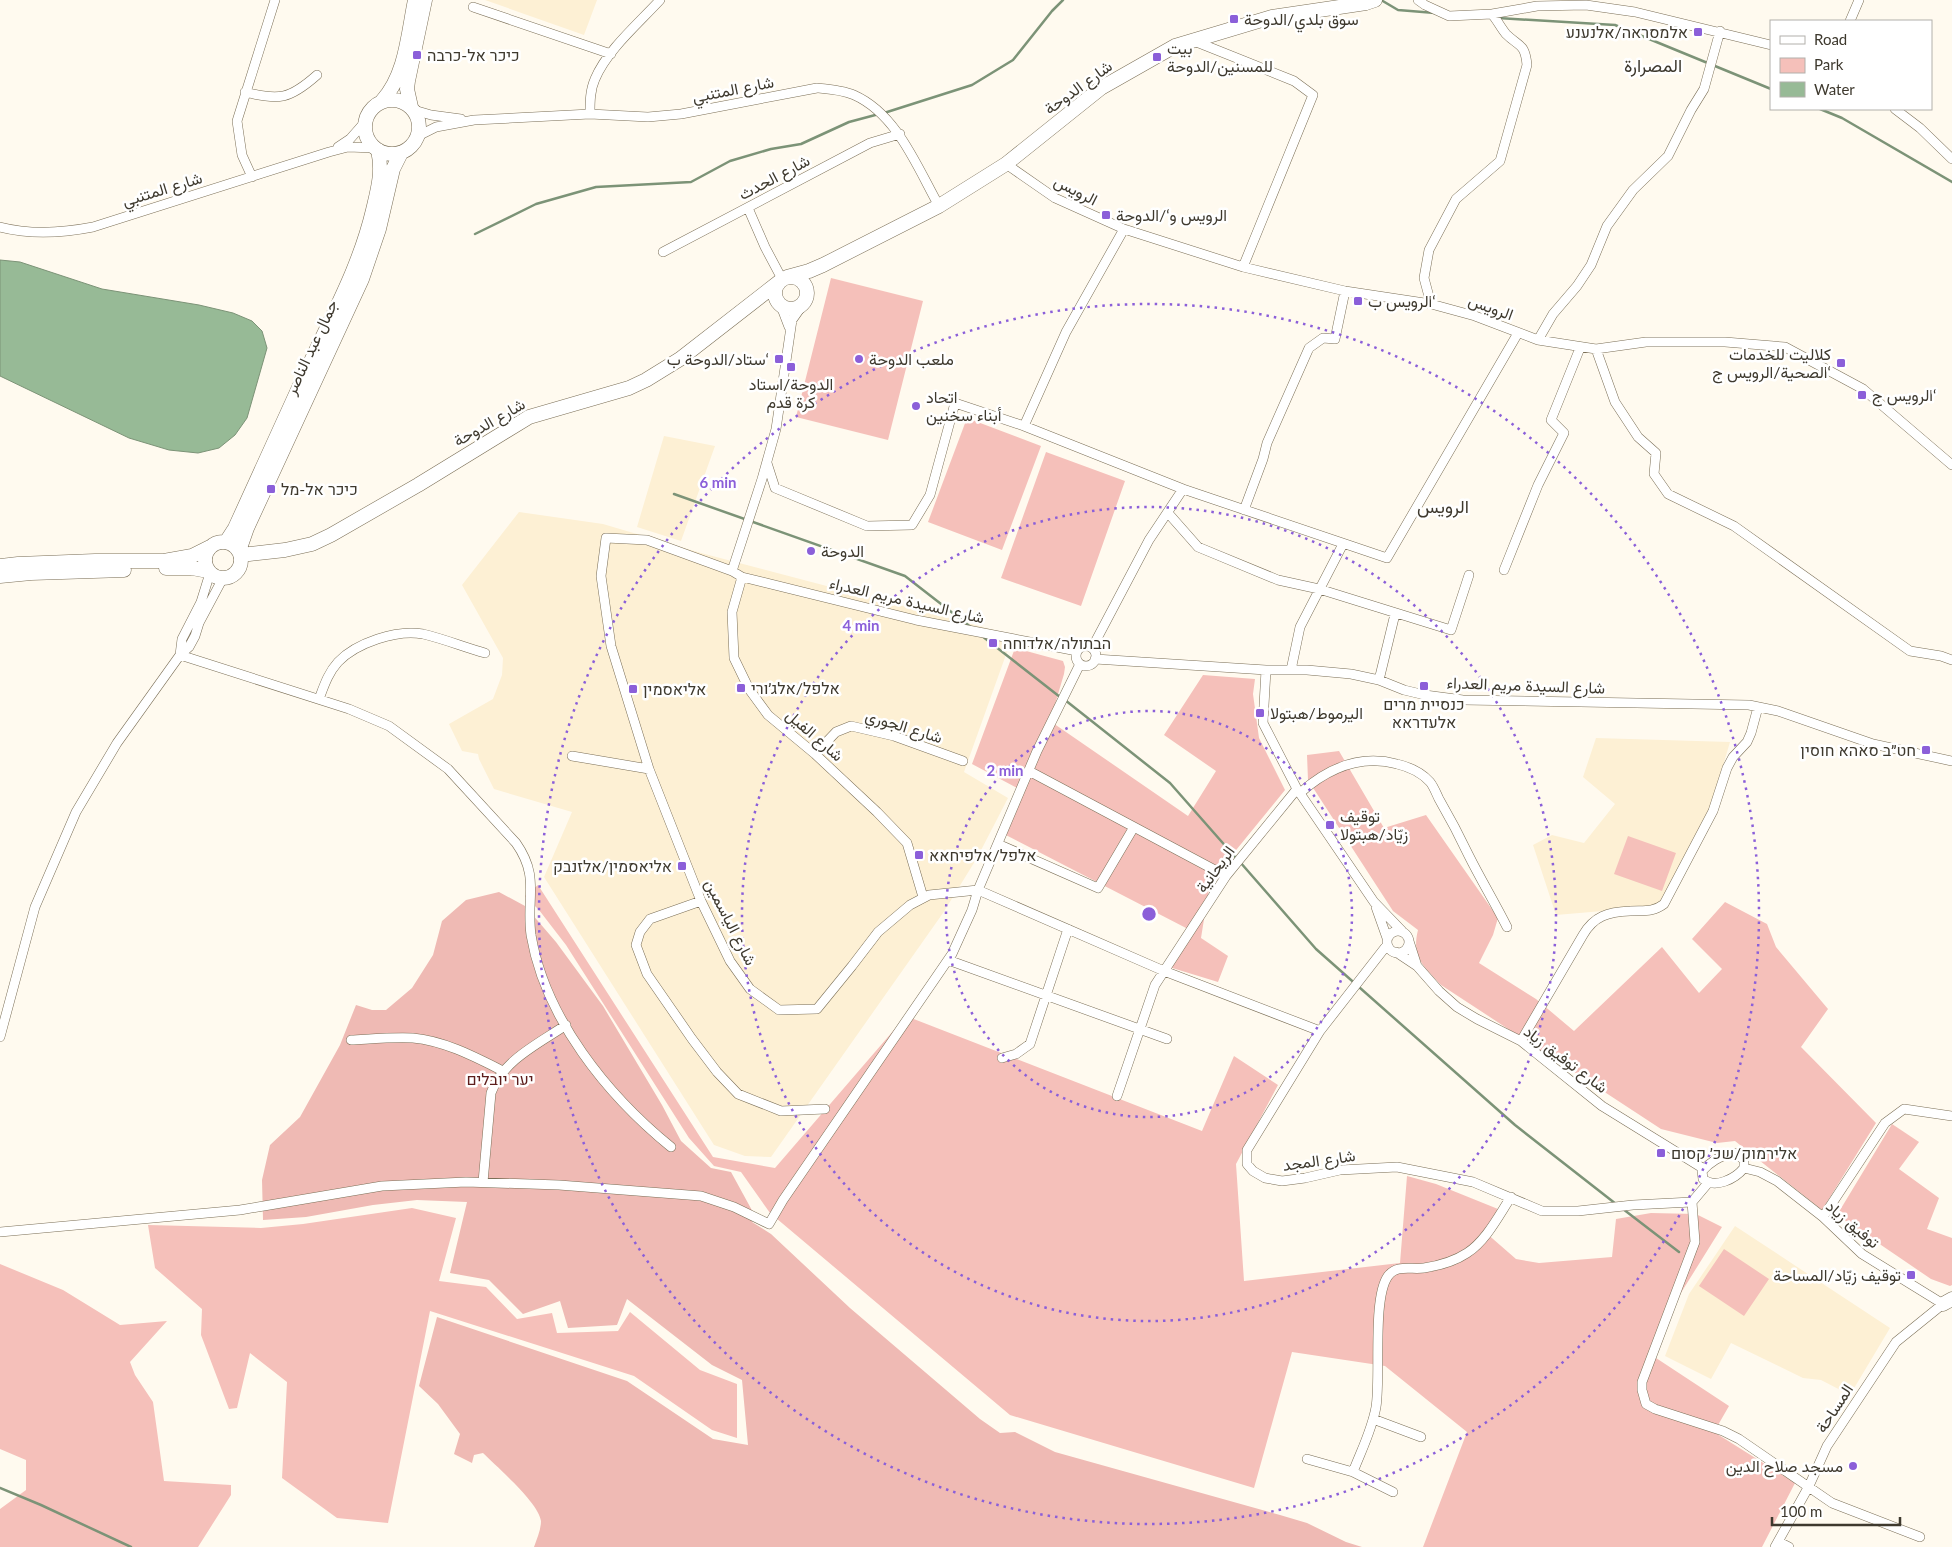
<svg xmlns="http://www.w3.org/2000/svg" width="1952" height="1547" font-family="Lato,Vazirmatn,Heebo,sans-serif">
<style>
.built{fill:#fdf0d4}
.green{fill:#f5c0ba}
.forest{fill:#efbab4}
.water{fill:#97ba96;stroke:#7c9377}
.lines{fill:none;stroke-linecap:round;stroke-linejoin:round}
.stream{stroke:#7c9377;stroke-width:2.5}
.street-casing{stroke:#7b6f57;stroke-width:10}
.secondary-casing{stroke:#7b6f57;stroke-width:15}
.street{stroke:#fff;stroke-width:9}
.secondary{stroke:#fff;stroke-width:14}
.ring{fill:none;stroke:#8b5fd9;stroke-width:2.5;stroke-dasharray:2.5 5}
.poi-dot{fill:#8b5fd9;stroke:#fff;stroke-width:2}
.labels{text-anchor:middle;stroke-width:5;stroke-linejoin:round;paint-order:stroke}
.poi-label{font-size:16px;fill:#3e392e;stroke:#fff;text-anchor:start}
.street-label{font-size:16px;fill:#3e392e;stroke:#fff}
.park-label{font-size:16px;fill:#5d1e1c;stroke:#fff}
.neighbourhood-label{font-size:18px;fill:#3e392e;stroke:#fff}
.centre{fill:#8b5fd9;stroke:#fff;stroke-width:2.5}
.ring-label{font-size:15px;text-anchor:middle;font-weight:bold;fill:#8b5fd9;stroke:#fff;stroke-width:5;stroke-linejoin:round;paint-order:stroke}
</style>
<rect width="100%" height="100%" fill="#fffaef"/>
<path class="built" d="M485,0H597L584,35Z
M664,436L715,446L681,541L637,527Z
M519,512L603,524L701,553L1013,635L964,772L1008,798L977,858L943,913L771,1157L745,1156L714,1145L544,877L572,812L494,789L479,759L478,754L462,751L449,724L493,699L502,675L503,658L462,585Z
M1596,738L1730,742L1707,820L1661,906L1556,915L1533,845L1552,835L1584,843L1615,804L1583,777Z
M1735,1226L1890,1328L1850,1395L1821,1380L1803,1378L1731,1343L1711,1379L1665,1356L1689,1294Z"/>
<path class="green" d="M831,278L923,301L888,440L796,417Z
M967,418L1041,446L1002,550L928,522Z
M1046,452L1125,481L1081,606L1001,578Z
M1015,648L1063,661L1065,667L1064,674L1050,721L1188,816L1216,771L1164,735L1203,675L1255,679L1253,694L1259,738L1285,790L1210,882L1201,938L1228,956L1218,982L1169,967L1188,929L998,831L1019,789L972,764Z
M1339,751L1384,828L1426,815L1498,918L1493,935L1479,963L1536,999L1574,1031L1662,947L1699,993L1722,969L1692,939L1725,902L1767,924L1776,947L1828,1009L1801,1047L1876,1123L1822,1210L1735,1141L1717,1143L1661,1129L1441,985C1424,966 1411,958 1418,930L1393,911L1308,780L1307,755Z
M1628,836L1676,853L1662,891L1614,874Z
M538,885L713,1157L775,1168L906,1016L1202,1131L1234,1056L1278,1085L1236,1164L1244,1281L1400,1263L1407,1176L1436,1184L1498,1209L1485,1232L1516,1259L1539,1263L1612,1257L1616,1219L1651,1213L1696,1214L1722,1227L1679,1296L1653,1356L1729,1406L1714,1432L1795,1483L1762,1547H1423L1467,1432L1385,1366L1292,1352L1254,1488L1010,1415L770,1213L741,1172L714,1166L689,1138L566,945L539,910L525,896Z
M1892,1124L1919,1142L1899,1169L1939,1198L1927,1229L1952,1238V1285L1950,1286L1931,1279L1837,1215Z
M412,1208L456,1218L439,1281L486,1287L517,1319L552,1313L557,1333L618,1331L630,1312L700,1370L737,1384V1438L712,1430L634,1376L430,1311L388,1523L337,1518L282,1478L287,1382L250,1353L237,1408L229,1409L201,1335L202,1309L155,1268L148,1225L261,1228L303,1224Z
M1724,1249L1769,1279L1744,1316L1699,1286Z
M0,1264L63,1290L120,1325L167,1321L130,1362L135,1375L153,1402L164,1481L231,1485V1495L198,1547H0V1509L26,1490V1460L0,1449Z"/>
<path class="forest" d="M499,892L525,906L556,942L603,1006L662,1105L681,1141L711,1168L731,1172L754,1214L752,1222L771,1234L850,1308L980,1419L1000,1433L1015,1432L1055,1452L1280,1515L1307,1523L1346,1542L1362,1547H534C537,1538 541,1530 541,1521C539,1503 497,1467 483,1453L474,1455L472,1463L454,1454L460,1434L438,1404L419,1386L437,1317L627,1381L713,1439L748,1445L742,1380L712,1365L627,1299L617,1325L568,1328L560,1301L523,1314L489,1280L450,1273L467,1202L417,1200L373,1205L306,1217L263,1220L262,1180L270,1145L300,1117L340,1045L356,1005L372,1010H386L412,988L433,955L442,921L466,900Z"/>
<path class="water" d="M0,260L20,262L102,289L199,305L233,313L252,321L262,331L267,348L247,418L235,435L219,448L198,453L169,450L129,438L0,376Z"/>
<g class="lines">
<path class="stream" d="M1381,0L1398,10L1435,13
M1498,18L1615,25L1771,89
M1820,109L1842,118L1952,182
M884,113L972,85L1013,60L1052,11L1063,0
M475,234L536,204L596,187L691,182L730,161L771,149L801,144L849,122L879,114
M674,494L905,576L972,628
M982,636L1060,697
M1065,700L1170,783L1236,858
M1240,862L1316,949L1515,1125L1616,1204
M1623,1209L1679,1252
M0,1488L41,1505L131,1547"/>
<defs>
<path id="street" d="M1418,0L1425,5L1449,16L1492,14L1537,6L1586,5L1635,12L1771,45
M473,7L611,54
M1850,21L1859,0
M1194,41L1294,81L1313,95L1243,267
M245,92C279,101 290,99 317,75
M1895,109L1920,128L1952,159
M414,110L431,115L461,119
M590,114C590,102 590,90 595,79C607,50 639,23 660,0
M418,136L436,127L474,120L590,114L648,117L681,114L817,88C829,89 843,90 854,95C897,114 917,167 939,206
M338,147L350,139L365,122
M1006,164L1055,198L1124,229L1243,267L1345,291L1431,304L1475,316L1538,340L1596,349L1646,342H1725L1785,347L1863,389L1952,465
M252,177L242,155L237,121L275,0
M748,208L765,247L782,279
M0,227C31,235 62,233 93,227L329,152L348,147L374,148
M663,252L870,143L900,134
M1431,304L1424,278L1429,250L1456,199L1500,161L1527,65C1525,43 1519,47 1506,34C1501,28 1497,20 1492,14
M781,306L789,327
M1538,340L1553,314L1577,286L1591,265L1607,226L1633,190L1668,156L1691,110L1704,89L1720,31
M1596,349L1615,402L1638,437L1656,453L1654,474L1668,494L1734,526L1910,651L1941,656L1952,660
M1024,426L1066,332L1124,229
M767,463L775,488L867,526L912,525L930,495L955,403L1024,426L1183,489L1387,558L1518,333
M1244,510L1263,459L1267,443L1309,348L1323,338L1335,339L1345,291
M1168,513L1198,547L1278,580L1319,589L1451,630L1469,575
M1504,570L1538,485L1564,433L1551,420L1580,348
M732,571L762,479L776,429L792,320L804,303
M742,577L732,612L734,658L749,689L768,715L815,754L877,812L907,843L923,897
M1076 656a10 10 0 1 1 20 0a10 10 0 1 1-20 0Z
M1092,648L1149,540L1183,489
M180,655L349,709L389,726L448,769L516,843C540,877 526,897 531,935C545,1018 607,1095 671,1147
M180,655L182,639L201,602L210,573
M1095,659L1266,670H1307L1351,674L1379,680L1404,690L1425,695L1463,700L1749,705L1778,711L1873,744L1952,761
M1266,670L1263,723L1297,789L1374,902L1402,931
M1291,670L1300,627L1343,544
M1379,680L1395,614
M319,699C324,686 328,673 338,662C356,643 397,629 423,634C444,639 464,647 485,653
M815,754L836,732L851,726L894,736L963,761
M572,756L649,769L611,646L601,576L606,538L647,540L732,571L742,577L916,620L1077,651
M649,769L701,901L730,961L750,989L779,1010L817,1009L852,966L878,932L910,905L929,895L978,890L1164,971L1320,1031
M1029,771L1226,876
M1300,793C1327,769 1360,754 1397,764C1410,767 1421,772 1430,782C1434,787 1436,793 1439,799C1450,818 1460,837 1469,856C1481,880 1495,903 1507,927
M998,844L1098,888L1134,827
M701,901L650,919L640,932L636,945L647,974L692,1039L717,1072L738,1094L781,1111L825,1109
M1376,907L1387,938
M1387 942a11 11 0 1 1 22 0a11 11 0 1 1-22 0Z
M1409,941L1417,966
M1387,945L1320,1031L1247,1150V1164L1253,1171L1265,1178L1282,1181L1305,1178L1340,1170L1397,1167L1473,1182L1542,1211H1578L1633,1205L1692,1202L1708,1183
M1396,952L1417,966L1439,991L1457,1007L1477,1019L1521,1041L1602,1106L1704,1169
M948,960L1167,1039
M0,1037L35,907L76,812L117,743L180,655L189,647L195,636L199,623L223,578
M351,1040C371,1039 392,1037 413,1038C445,1041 475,1057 503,1071
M1521,1041L1583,935C1594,916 1608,912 1630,911C1643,910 1652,913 1664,904L1713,811L1727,768L1733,757L1747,742L1751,733L1758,707
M1002,1058L1016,1054L1030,1044L1068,929
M1117,1096L1155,985L1226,876L1297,789
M1732,1153L1737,1154L1744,1160V1168C1735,1179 1715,1189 1703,1179L1702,1171C1709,1163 1721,1155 1732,1153Z
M1744,1168L1760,1172L1777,1181L1823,1217L1862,1254L1943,1304L1896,1342L1827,1446L1809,1486L1775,1547
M483,1182L491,1093C503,1060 538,1044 566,1025
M1692,1202L1695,1242L1642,1382V1390L1646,1404L1655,1409L1723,1431L1739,1439L1832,1503L1920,1537
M1823,1217L1885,1123L1904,1109L1952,1116
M0,1232L240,1210L382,1186L466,1182L559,1185L701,1196L734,1207L769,1224L783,1200L952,954L972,910L978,890L1037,751L1080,664
M1373,1419L1421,1437
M1307,1459L1353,1472L1393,1492
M1353,1472C1361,1451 1372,1430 1376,1407C1381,1377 1372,1298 1388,1276C1397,1264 1412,1270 1424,1268C1437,1266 1455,1261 1467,1253C1486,1241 1499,1215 1511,1197
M1779,1542L1789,1547"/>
<path id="secondary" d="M365 127a27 27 0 1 1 54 0a27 27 0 1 1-54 0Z
M382,101C406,75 408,34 415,0
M411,107L407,89L408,81L425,0
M775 293a16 16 0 1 1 32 0a16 16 0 1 1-32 0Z
M787,277L809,271L823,265L939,206L1006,164L1101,88L1175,46L1272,17L1366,3L1375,0
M205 560a18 18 0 1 1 36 0a18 18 0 1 1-36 0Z
M226,542L235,528C259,476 282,424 306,372C331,317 359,269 373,210C378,189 383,172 378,150
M239,551L247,528L362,279L379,229L393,169L401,153
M241,555L285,550L312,544L331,535L418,485L529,417L629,388L646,380L680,359L779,282
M0,566L18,564L95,561H164L192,556L210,547
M166,568H192L208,571
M0,576L31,573L124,570
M1943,1304L1952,1299"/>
</defs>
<use href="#street" class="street-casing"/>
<use href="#secondary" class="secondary-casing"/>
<use href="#street" class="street"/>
<use href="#secondary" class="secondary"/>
</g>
<g class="ring">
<circle cx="1149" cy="914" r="203"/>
<circle cx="1149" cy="914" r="407"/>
<circle cx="1149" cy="914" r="610"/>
</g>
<g class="poi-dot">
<rect x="1229" y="14" width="10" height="10" rx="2.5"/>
<rect x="1693" y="27" width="10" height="10" rx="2.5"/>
<rect x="412" y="50" width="10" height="10" rx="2.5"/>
<rect x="1152" y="52" width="10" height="10" rx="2.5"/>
<rect x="1101" y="210" width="10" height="10" rx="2.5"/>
<rect x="1353" y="296" width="10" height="10" rx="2.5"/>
<rect x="774" y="354" width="10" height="10" rx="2.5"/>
<circle cx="859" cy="359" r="5"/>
<rect x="1836" y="358" width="10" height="10" rx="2.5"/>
<rect x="786" y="362" width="10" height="10" rx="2.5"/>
<rect x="1857" y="390" width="10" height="10" rx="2.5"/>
<circle cx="916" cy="406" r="5"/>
<rect x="266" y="484" width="10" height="10" rx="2.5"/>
<circle cx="811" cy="551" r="5"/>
<rect x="988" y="638" width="10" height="10" rx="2.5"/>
<rect x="1419" y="681" width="10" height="10" rx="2.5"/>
<rect x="736" y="683" width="10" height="10" rx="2.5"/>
<rect x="628" y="684" width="10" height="10" rx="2.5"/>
<rect x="1255" y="708" width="10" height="10" rx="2.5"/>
<rect x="1921" y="745" width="10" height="10" rx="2.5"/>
<rect x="1325" y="820" width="10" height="10" rx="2.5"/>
<rect x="914" y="850" width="10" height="10" rx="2.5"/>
<rect x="677" y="861" width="10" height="10" rx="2.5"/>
<rect x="1656" y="1148" width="10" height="10" rx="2.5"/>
<rect x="1906" y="1270" width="10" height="10" rx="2.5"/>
<circle cx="1853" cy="1466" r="5"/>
</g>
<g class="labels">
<g class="poi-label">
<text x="1244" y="25">سوق بلدي/الدوحة</text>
<text x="1688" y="38" text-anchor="end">אלמסראה/אלנענע</text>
<text x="1167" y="54">بيت<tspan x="1167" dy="18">للمسنين/الدوحة</tspan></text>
<text x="427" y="61">כיכר אל-כרבה</text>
<text x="1116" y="221">الرويس و‘/الدوحة</text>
<text x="1368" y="307">الرويس ب‘</text>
<text x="1831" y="360" text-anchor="end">كلاليت للخدمات<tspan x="1831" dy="18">الصحية/الرويس ج‘</tspan></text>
<text x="769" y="365" text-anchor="end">ستاد/الدوحة ب‘</text>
<text x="869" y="365">ملعب الدوحة</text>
<text x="791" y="390" text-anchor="middle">الدوحة/استاد<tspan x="791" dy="18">كرة قدم</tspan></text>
<text x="1872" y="401">الرويس ج‘</text>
<text x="926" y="403">اتحاد<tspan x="926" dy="18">أبناء سخنين</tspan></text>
<text x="281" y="495">כיכר אל-מל</text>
<text x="821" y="557">الدوحة</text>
<text x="1003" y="649">הבתולה/אלדוחה</text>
<text x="751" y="694">אלפל/אלג׳ורי</text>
<text x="643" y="695">אליאסמין</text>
<text x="1424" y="710" text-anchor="middle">כנסיית מרים<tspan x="1424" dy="18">אלעדראא</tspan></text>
<text x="1270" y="719">اليرموط/هبتولا</text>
<text x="1916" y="756" text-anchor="end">חט״ב סאהא חוסין</text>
<text x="1340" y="822">توقيف<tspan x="1340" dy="18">زيّاد/هبتولا</tspan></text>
<text x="929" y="861">אלפל/אלפיחאא</text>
<text x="672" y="872" text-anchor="end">אליאסמין/אלזנבק</text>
<text x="1671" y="1159">אלירמוק/שכ׳ קסום</text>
<text x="1901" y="1281" text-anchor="end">توقيف زيّاد/المساحة</text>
<text x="1843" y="1472" text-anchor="end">مسجد صلاح الدين</text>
</g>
<g class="street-label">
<text transform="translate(1078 87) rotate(-36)" y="6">شارع الدوحة</text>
<text transform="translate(733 89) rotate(-11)" y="6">شارع المتنبي</text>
<text transform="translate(774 177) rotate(-28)" y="6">شارع الحدث</text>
<text transform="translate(162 189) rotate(-17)" y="6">شارع المتنبي</text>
<text transform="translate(1076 190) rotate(27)" y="6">الرويس</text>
<text transform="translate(1491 307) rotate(20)" y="6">الرويس</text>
<text transform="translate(311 347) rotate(-65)" y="6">جمال عبد الناصر</text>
<text transform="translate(489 422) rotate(-30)" y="6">شارع الدوحة</text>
<text transform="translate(907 600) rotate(13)" y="6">شارع السيدة مريم العدراء</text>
<text transform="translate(1526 685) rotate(2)" y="6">شارع السيدة مريم العدراء</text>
<text transform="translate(904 726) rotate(17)" y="6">شارع الجوري</text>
<text transform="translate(815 735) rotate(41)" y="6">شارع الفيل</text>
<text transform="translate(1215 869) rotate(-54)" y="6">الريحانية</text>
<text transform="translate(731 922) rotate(63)" y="6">شارع الياسمين</text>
<text transform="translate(1566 1059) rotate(37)" y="6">شارع توفيق زياد</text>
<text transform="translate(1319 1160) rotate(-8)" y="6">شارع المجد</text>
<text transform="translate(1853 1224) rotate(40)" y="6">توفيق زياد</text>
<text transform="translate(1834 1408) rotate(-57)" y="6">المساحة</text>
</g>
<g class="park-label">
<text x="500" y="1085">יער יובלים</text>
</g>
<g class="neighbourhood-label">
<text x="1653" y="72">المصرارة</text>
<text x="1443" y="513">الرويس</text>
</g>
</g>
<circle cx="1149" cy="914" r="8" class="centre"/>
<g class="ring-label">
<text x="718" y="488">6 min</text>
<text x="861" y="631">4 min</text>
<text x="1005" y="776">2 min</text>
</g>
<rect x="1770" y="20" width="162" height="90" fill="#ffffff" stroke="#b2b0ab"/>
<rect x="1780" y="36" width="25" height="8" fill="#ffffff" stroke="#b2b0ab"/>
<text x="1814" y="45" font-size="15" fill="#3e392e">Road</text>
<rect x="1780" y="58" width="25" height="15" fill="#f5c0ba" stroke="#b2b0ab"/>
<text x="1814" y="70" font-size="15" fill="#3e392e">Park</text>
<rect x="1780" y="82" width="25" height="15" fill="#97ba96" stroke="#b2b0ab"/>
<text x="1814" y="95" font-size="15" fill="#3e392e">Water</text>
<path d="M1772 1517v8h128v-8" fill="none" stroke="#3e392e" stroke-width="2.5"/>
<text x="1780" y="1517" font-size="15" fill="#3e392e" stroke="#ffffff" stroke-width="4" paint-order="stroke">100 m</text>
</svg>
